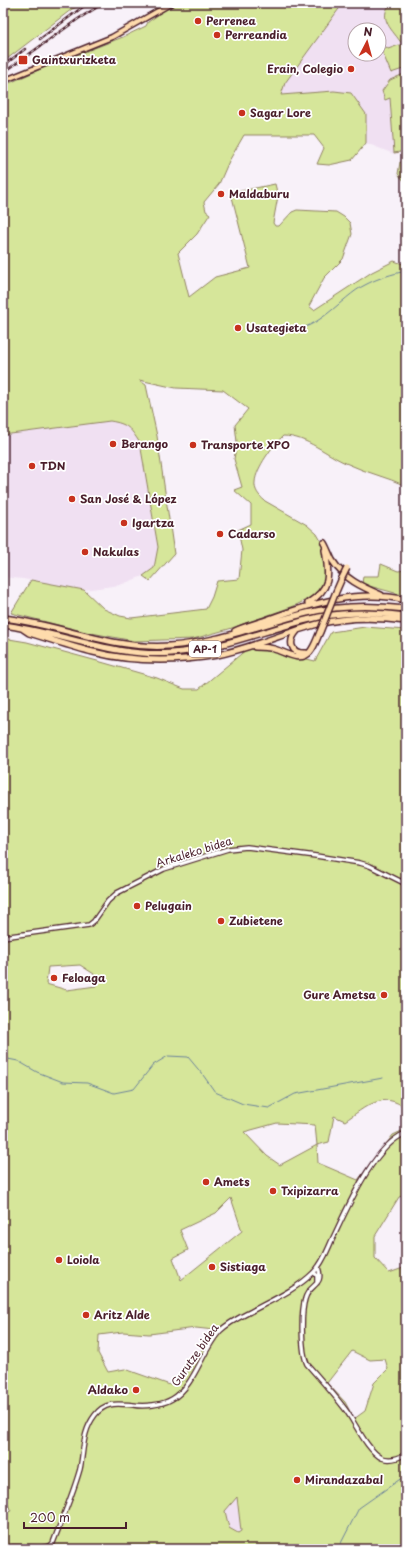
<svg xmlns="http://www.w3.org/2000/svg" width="409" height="1552" font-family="'Playpen Sans',sans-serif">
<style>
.built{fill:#f0e0f2;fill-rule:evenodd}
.green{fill:#d6e69a;stroke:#908262;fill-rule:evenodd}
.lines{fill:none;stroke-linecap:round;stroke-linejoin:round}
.stream{stroke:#6c829a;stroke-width:1}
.secondary-casing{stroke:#4a1f2b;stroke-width:6}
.primary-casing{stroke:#4a1f2b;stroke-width:7}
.highway-casing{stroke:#4a1f2b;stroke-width:8}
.secondary{stroke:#fff;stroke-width:3.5}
.primary{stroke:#fedbac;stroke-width:4}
.highway{stroke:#fedbac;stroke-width:5}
.rail-casing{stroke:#4a1f2b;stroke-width:2.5}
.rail{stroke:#fff;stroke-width:1;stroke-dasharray:3;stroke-linecap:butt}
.highway-bridge-casing{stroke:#4a1f2b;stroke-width:8;stroke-linecap:butt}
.highway-bridge{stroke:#fedbac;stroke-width:5}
.poi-dot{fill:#c8321e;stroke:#fff;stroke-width:1.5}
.labels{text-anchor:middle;stroke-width:3.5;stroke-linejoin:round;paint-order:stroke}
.shield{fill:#fff;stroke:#80626b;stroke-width:1}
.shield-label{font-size:10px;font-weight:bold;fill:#4a1f2b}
.poi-label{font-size:11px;font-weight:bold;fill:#4a1f2b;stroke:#fff;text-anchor:start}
.street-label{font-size:11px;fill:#4a1f2b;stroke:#fff}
</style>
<rect width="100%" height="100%" fill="#f8f1f9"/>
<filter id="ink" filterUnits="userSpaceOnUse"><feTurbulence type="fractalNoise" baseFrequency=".025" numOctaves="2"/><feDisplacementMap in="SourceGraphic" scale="8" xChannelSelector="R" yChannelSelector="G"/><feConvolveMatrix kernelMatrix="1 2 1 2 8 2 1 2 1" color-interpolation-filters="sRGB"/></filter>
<g filter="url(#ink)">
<path class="built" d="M351,3H391L386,9L387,25L395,32L402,44L406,53V152L394,154L366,143V114L351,93L334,91L281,95L285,83L341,6ZM355,30H379V54H355Z
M110,421L123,423L133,432L140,443L158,547L154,568L143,576L120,585L84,590L23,579L3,577V435Z
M237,1497L241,1531L237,1533L229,1529L224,1511Z"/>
<path class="green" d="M3,3H89L72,9L3,62Z
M152,3H351L341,6L285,83L281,95L334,91L351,93L366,114V143L352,160L329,165L317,164L324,148L314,135H244L229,161L219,184L204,202L206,211L210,214L197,234L178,253L189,297L215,277L250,268L231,193L275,184L278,196L273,223L275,226H279L292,212L297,210L336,212L344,217L350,223L352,234L343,259L324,278L309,306L314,310L372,272L394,261L406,265V486C387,477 367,473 348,464C326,455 307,436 283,436C273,445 256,468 255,482C254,490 259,496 265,501L307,525L317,534L321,541L326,564V574L324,584L318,594L294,606L229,629L193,639L134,641L86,632L11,613L31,580L84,590L104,609L120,616L131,618L206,609L212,597L217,581L239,579L242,550L238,530L251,524V505L234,490L242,487L234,459L237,442L235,425L248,409L223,390L176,388L139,380L146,385L157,436L174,554L150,581L143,576L154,568L158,547L140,443C130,428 128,424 110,421L3,435V86L45,67L123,37L146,26L148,22L158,15Z
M391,3H406V44H402C393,30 377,19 391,3Z
M402,44L406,55V68L391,73L381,49L387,47L388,49Z
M406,73V151L394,153L390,98L385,100L382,91L390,80Z
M400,162L406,163V183L398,174Z
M381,564L398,571L406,570V596L362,584L363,576H379Z
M365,627L406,630V1109C384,1089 364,1108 345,1121L334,1116L329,1142L317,1145L318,1163L358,1180L393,1135L406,1129V1195L399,1197L375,1236V1258L389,1273L406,1267V1549H3V1513L11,1511L3,1495V638L27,642L101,662L157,678L184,689H199L247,649L262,648L315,661L331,632ZM80,965L94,974L96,986L67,990L46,984L48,967ZM277,1123L315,1125L317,1145L280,1165L267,1156L244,1132ZM231,1198L242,1231L181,1280L173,1258L188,1250L180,1230L216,1213ZM196,1328L214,1330L182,1381L170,1385L125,1369L108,1372L98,1353L99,1335L123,1332L149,1334ZM352,1351L370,1360L385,1359L388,1369L374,1383L365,1411L354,1419L345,1402L327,1383ZM237,1497L241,1531L238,1533L229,1528L225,1511Z"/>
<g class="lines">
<path class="stream" d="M286,328C313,337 342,296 365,285C378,278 392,274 406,271
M3,1058L18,1061L37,1072L63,1082L87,1083L114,1093L134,1089L153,1065L168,1056L188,1057L203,1075L215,1092L243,1104L269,1108L295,1094L383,1078
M338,1549L359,1508L406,1475"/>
<defs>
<path id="secondary" d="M3,937L89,925L94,921L108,901L117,893L164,869L228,849L247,847L316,856L360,863L370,866L406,884
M318,1267C325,1287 309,1283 305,1299C301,1312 301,1351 307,1364C320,1379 333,1393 345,1409C355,1422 367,1451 382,1458C390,1461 399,1458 406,1454
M314,1272L317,1276V1283
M8,1549L13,1547L42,1548L50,1546L53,1543C62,1519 73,1494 80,1469C84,1450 82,1432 95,1415C106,1401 118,1404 133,1405C144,1407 162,1405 172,1399C195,1386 202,1350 220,1331C228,1323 238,1318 248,1313C270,1301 296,1290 314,1272C323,1263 327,1251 332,1240C347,1209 373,1146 406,1133"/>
<path id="primary" d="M3,81L112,37L172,3"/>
<path id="highway" d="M324,543C327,548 329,554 332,560C344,579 362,587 381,595
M335,594L342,578
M308,603C332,588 329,575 325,550
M3,618C59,624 111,650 169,646C217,643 261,624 307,613C340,605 373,605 406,609
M3,625C60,632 114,658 172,653C223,649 269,628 319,617C348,612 377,612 406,616
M23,629L29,633C50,639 72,647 93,652C133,662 176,662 217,655C252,648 284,633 318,624C347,617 377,617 406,621
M235,631C245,626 258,623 269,619C313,603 359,589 406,600
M297,631C288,641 290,654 306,653
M255,647C261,647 267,647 274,649C285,652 300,663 310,652C315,646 317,638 320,632"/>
</defs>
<use href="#secondary" class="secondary-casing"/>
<use href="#primary" class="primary-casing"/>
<use href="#highway" class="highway-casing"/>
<use href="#secondary" class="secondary"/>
<use href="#primary" class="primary"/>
<use href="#highway" class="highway"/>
<defs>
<path id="rail" d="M40,39L88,3
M3,66L25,49
M3,73L78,19L104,3"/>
</defs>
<use href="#rail" class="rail-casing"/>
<use href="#rail" class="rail"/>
<defs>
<path id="highway-bridge" d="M342,578L347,568
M320,632L335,594"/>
</defs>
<use href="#highway-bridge" class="highway-bridge-casing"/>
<use href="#highway-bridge" class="highway-bridge"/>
</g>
</g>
<g class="poi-dot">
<circle cx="198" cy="21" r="4"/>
<circle cx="217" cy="35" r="4"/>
<rect x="18" y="55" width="10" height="10" rx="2"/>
<circle cx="351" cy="69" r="4"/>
<circle cx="242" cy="113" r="4"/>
<circle cx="221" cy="194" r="4"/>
<circle cx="238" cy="328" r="4"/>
<circle cx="113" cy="444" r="4"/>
<circle cx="193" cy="445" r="4"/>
<circle cx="32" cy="466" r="4"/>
<circle cx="72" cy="499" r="4"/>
<circle cx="124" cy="523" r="4"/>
<circle cx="220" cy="534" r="4"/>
<circle cx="85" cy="552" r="4"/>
<circle cx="137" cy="906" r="4"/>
<circle cx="221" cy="921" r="4"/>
<circle cx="54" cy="978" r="4"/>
<circle cx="384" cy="995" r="4"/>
<circle cx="206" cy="1182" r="4"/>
<circle cx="273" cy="1191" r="4"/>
<circle cx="59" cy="1260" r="4"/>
<circle cx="212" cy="1267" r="4"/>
<circle cx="86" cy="1315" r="4"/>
<circle cx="136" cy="1390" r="4"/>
<circle cx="297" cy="1480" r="4"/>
</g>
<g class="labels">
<rect class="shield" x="189" y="641" width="32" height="16" rx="3"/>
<g class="shield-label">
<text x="205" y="653">AP-1</text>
</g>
<g class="poi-label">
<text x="206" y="25">Perrenea</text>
<text x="225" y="39">Perreandia</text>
<text x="32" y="64">Gaintxurizketa</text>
<text x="343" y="73" text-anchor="end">Erain, Colegio</text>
<text x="250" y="117">Sagar Lore</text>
<text x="229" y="198">Maldaburu</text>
<text x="246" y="332">Usategieta</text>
<text x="121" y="448">Berango</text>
<text x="201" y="449">Transporte XPO</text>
<text x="40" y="470">TDN</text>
<text x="80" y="503">San José &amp; López</text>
<text x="132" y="527">Igartza</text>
<text x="228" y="538">Cadarso</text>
<text x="93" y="556">Nakulas</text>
<text x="145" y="910">Pelugain</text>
<text x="229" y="925">Zubietene</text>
<text x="62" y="982">Feloaga</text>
<text x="376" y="999" text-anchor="end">Gure Ametsa</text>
<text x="214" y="1186">Amets</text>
<text x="281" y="1195">Txipizarra</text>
<text x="67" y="1264">Loiola</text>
<text x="220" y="1271">Sistiaga</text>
<text x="94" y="1319">Aritz Alde</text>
<text x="128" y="1394" text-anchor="end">Aldako</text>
<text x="305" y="1484">Mirandazabal</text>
</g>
<g class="street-label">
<text transform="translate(194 852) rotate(-17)" y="4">Arkaleko bidea</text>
<text transform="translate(195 1355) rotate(-55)" y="4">Gurutze bidea</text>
</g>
</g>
<rect width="409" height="1552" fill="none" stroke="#fff" stroke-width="16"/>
<rect x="8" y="8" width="393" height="1536" fill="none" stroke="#4a1f2b" stroke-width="1.5" filter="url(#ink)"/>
<g transform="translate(367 42) rotate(6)"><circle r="19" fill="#ffffff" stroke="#b7a5aa"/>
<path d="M0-3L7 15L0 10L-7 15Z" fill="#c8321e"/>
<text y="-6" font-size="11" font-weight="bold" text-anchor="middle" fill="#4a1f2b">N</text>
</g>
<path d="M24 1522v6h102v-6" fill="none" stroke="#4a1f2b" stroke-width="2"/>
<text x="30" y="1522" font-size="12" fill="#4a1f2b" stroke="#ffffff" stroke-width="3" paint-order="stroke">200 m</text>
</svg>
